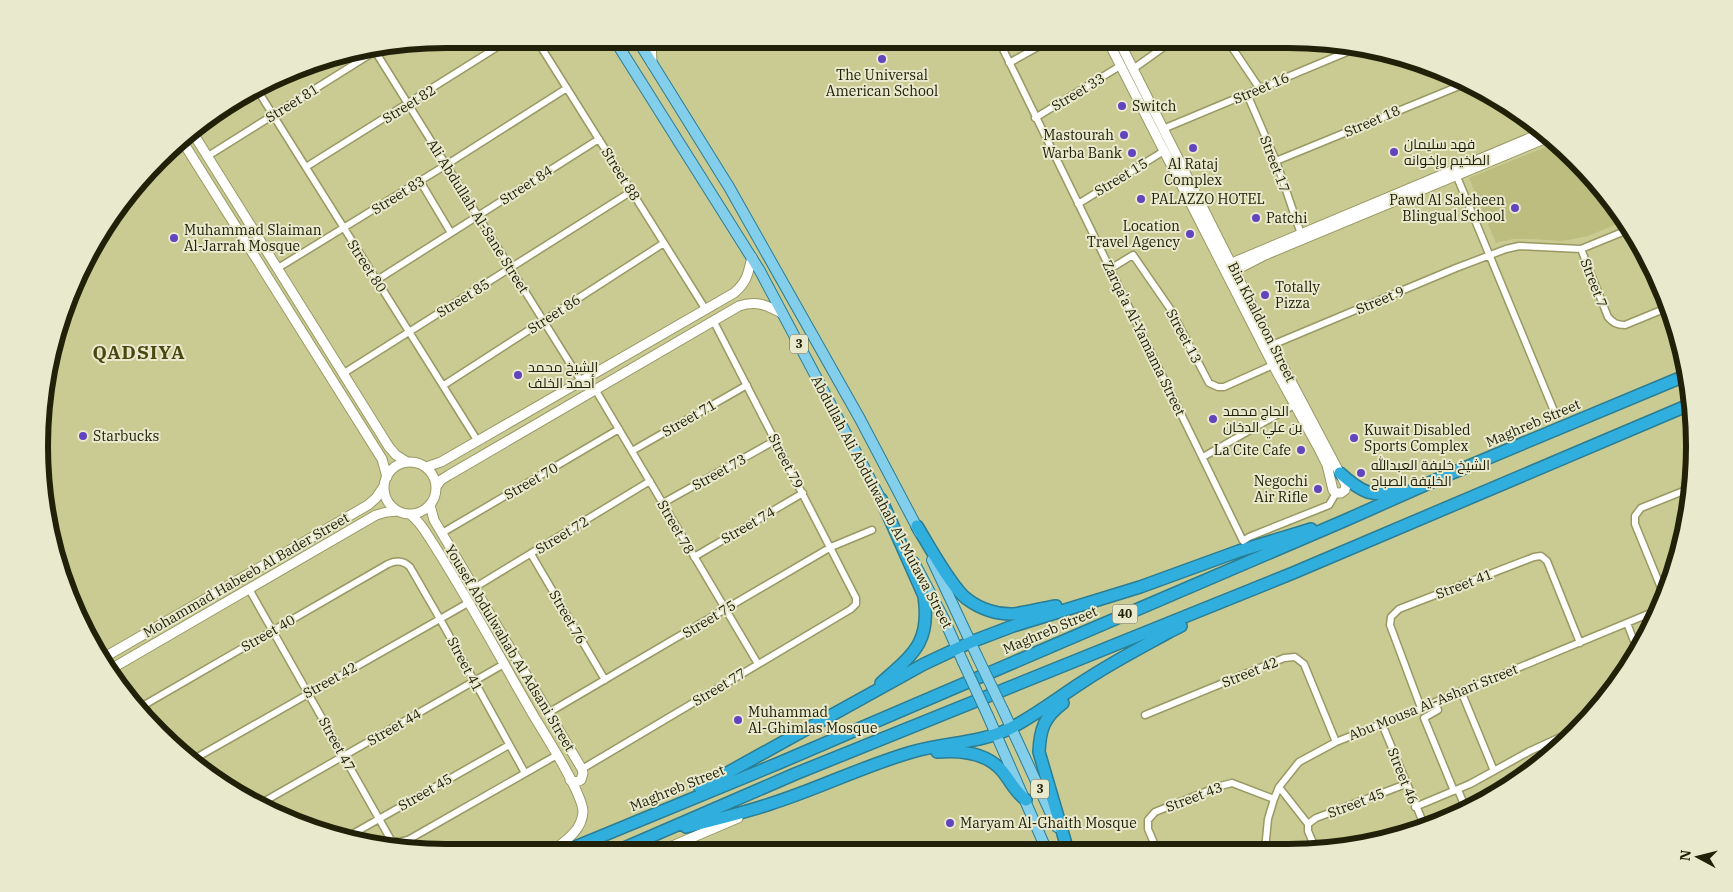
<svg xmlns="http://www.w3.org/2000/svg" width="1733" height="892" font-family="'IBM Plex Serif',Cairo,serif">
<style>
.built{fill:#bdbd7f}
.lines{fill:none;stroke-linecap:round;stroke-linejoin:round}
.street-casing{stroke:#999963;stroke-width:9}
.secondary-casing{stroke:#999963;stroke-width:11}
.primary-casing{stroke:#2b7d93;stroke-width:12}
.highway-casing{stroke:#2b7d93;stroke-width:14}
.street{stroke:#fff;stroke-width:6}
.secondary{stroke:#fff;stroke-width:9}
.primary{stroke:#83ceeb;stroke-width:10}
.highway{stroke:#30aedd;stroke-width:11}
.primary-bridge-casing{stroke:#2b7d93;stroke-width:12;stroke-linecap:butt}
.primary-bridge{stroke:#83ceeb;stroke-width:10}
.poi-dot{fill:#6045be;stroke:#e9e9cd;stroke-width:2}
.labels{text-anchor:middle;stroke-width:4;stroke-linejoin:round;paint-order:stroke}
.shield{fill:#e9e9cd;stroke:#5d5d44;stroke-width:1}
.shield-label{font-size:12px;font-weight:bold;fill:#21210a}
.poi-label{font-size:14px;fill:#21210a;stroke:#e9e9cd;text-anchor:start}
.street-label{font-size:14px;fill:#21210a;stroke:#e9e9cd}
.district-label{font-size:19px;font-weight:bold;letter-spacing:1px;fill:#48470f;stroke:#e9e9cd}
.rim{fill:none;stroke:#21210a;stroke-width:6}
</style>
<rect width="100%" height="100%" fill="#cacb92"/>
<path class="built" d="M1556,143L1593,177L1624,221L1588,236L1562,241L1531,239H1513L1496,243L1469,178Z"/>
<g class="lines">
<defs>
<path id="street" d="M536,39L706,310
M998,39L1243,541L1249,537L1329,505L1336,493
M1227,40L1260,89
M375,51L581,381
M1009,63L1052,39
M1133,69L1175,39
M258,91L477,440
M1247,94L1276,161L1301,234
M1035,118L1120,66
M1537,125L1541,133
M1163,129L1359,47
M208,156L377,50
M1276,161L1469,82
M306,167L510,39
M1455,172L1554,411
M420,181L451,233
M1078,204L1164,151
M1581,249L1608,317C1613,323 1617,325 1625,325L1669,307
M278,268L446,165L567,88
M1110,269L1133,255L1171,310L1209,383L1218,387H1224L1273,365
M377,280L599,139
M1272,345L1456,268L1506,249L1519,246L1581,249L1630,229
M344,373L632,191
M444,385L664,243
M595,389L758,664
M632,451L747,385
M1203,457L1294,405
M663,503L776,440
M442,533L619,429
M531,554L605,680
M694,557L803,493
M474,588L650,481
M249,589L391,840L399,842L408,840L557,755
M1664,595L1635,524V516L1641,508L1691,488
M1627,623L1637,649
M1461,691L1494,771
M1435,702L1438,710L1424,718L1454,791
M144,705L162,737
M139,708L388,564C396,560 404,561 410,567L440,619L525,773
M1421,708L1390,625L1391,617L1399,609L1534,557L1541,556L1547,561L1580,643
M548,713L831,547L872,530
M1145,715L1284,658L1295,657L1304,664L1336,742
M1382,724L1425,827
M1543,745L1547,757
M194,759L468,603
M582,769L851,609L856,604V598L713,320
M1279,787L1308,824V831L1316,850
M1458,790L1466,809
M258,805L504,664
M1415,807L1470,784L1530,751L1578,729
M1308,824L1316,818L1406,784
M342,840L509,745
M1157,850L1148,829V820L1155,812L1220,786L1232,783L1274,799
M1265,850L1268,819L1274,799L1279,787L1299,762L1336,742L1421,708L1658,610"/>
<path id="secondary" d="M651,39L652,64
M1107,39L1273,365L1318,447L1327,465L1333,490L1336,493H1341L1345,490L1346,485L1272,345L1118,39
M191,130L389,447L396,455L407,462
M181,139L382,459L387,477
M1227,265L1544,132
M1230,273L1265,255L1549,137
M384 488a26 26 0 1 1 52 0a26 26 0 1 1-52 0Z
M426,467L441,462L734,293C747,282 748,274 752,257
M436,487L441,480L449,475L739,306C756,300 767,305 783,314
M430,505L434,520L582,769L583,773L581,780L576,782L570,780
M410,514C416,519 421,525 425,531C465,592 499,656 535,718C546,736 583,794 583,812C582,831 564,842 551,852
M103,658L368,505L376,498L384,486
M111,669L376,515L387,512L398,511
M664,852L670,847L738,818"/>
<path id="primary" d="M614,39L760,271L884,505
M637,39L729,187L860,419L920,533
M932,560L977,656
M914,562L944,619L963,662
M1003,710L1057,827
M988,716L1047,851"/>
<path id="highway" d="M1340,473C1361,492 1373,499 1401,490
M881,499L924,596C931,643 913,654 881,683
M917,526C928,544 952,588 967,599C980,609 998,615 1014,614C1028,612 1043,608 1056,606
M1063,703C1044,717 1040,729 1039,752L1068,851
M937,752C961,750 987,752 1003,772C1011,782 1015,792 1026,800
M700,788L924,664L971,642L1013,626L1140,587L1239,551L1311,529
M686,827C714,820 743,813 770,804C818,789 863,766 912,752C945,742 979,744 1011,728C1036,715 1059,697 1084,681C1111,663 1140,648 1169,632L1181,626
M563,852L779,763L1346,520L1445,476L1687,375
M615,852L795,774L1293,573L1691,404"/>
</defs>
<use href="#street" class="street-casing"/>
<use href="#secondary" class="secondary-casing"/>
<use href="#primary" class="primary-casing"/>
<use href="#highway" class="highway-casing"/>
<use href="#street" class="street"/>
<use href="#secondary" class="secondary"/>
<use href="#primary" class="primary"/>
<use href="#highway" class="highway"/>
<defs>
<path id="primary-bridge" d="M977,656L1003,710
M963,662L988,716"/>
</defs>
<use href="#primary-bridge" class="primary-bridge-casing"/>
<use href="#primary-bridge" class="primary-bridge"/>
</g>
<g class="poi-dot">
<circle cx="882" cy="59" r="5"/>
<circle cx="1122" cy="106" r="5"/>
<circle cx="1124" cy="135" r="5"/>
<circle cx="1193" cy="148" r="5"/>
<circle cx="1394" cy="152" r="5"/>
<circle cx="1132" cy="153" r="5"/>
<circle cx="1141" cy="199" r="5"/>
<circle cx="1515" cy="208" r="5"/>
<circle cx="1256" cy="218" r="5"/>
<circle cx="1190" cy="234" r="5"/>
<circle cx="174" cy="238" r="5"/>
<circle cx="1265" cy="295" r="5"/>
<circle cx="518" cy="375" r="5"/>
<circle cx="1213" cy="419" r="5"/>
<circle cx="83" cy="436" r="5"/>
<circle cx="1354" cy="438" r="5"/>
<circle cx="1301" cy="450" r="5"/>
<circle cx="1361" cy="473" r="5"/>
<circle cx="1318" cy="489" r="5"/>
<circle cx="738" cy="720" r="5"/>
<circle cx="950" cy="823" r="5"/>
</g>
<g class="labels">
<g class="shield">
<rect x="790" y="334.5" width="18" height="19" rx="4"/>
<rect x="1112.5" y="604.5" width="25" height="19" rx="4"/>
<rect x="1031" y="779.5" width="18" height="19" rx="4"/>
</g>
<g class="shield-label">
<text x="799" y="348">3</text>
<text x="1125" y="618">40</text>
<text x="1040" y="793">3</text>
</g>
<g class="poi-label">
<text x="882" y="80" text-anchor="middle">The Universal<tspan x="882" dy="16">American School</tspan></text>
<text x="1132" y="111">Switch</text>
<text x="1114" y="140" text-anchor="end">Mastourah</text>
<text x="1404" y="149">فهد سليمان<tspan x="1404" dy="16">الطخيم وإخوانه</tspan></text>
<text x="1122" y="158" text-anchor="end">Warba Bank</text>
<text x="1193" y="169" text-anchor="middle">Al Rataj<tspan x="1193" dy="16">Complex</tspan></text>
<text x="1151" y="204">PALAZZO HOTEL</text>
<text x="1505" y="205" text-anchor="end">Pawd Al Saleheen<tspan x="1505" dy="16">Blingual School</tspan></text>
<text x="1266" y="223">Patchi</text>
<text x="1180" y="231" text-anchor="end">Location<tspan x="1180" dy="16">Travel Agency</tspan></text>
<text x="184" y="235">Muhammad Slaiman<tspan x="184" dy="16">Al-Jarrah Mosque</tspan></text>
<text x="1275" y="292">Totally<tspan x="1275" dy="16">Pizza</tspan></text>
<text x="528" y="372">الشيخ محمد<tspan x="528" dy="16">أحمد الخلف</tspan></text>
<text x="1223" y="416">الحاج محمد<tspan x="1223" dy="16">بن علي الدخان</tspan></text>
<text x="1364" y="435">Kuwait Disabled<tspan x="1364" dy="16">Sports Complex</tspan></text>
<text x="93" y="441">Starbucks</text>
<text x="1291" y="455" text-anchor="end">La Cite Cafe</text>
<text x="1371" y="470">الشيخ خليفة العبدالله<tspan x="1371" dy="16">الخليفة الصباح</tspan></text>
<text x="1308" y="486" text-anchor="end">Negochi<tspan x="1308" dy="16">Air Rifle</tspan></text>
<text x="748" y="717">Muhammad<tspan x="748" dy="16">Al-Ghimlas Mosque</tspan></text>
<text x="960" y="828">Maryam Al-Ghaith Mosque</text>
</g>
<g class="street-label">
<text transform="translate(1261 88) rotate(-23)" y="5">Street 16</text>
<text transform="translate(1078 92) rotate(-31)" y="5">Street 33</text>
<text transform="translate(292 103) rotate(-32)" y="5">Street 81</text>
<text transform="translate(409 104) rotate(-32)" y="5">Street 82</text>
<text transform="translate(1372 121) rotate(-23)" y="5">Street 18</text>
<text transform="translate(1275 164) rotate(69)" y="5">Street 17</text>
<text transform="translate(621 174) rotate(58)" y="5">Street 88</text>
<text transform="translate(1121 177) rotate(-31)" y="5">Street 15</text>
<text transform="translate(526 185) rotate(-33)" y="5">Street 84</text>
<text transform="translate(398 195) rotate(-32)" y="5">Street 83</text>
<text transform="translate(478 216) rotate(58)" y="5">Ali Abdullah Al-Sane Street</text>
<text transform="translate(367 266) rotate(57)" y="5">Street 80</text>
<text transform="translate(1594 283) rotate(69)" y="5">Street 7</text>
<text transform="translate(463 298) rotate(-32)" y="5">Street 85</text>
<text transform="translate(1380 300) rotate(-23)" y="5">Street 9</text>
<text transform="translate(554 314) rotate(-33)" y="5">Street 86</text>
<text transform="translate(1262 322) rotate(63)" y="5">Bin Khaldoon Street</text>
<text transform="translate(1184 336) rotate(62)" y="5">Street 13</text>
<text transform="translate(1144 338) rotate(64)" y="5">Zarqa'a Al-Yamama Street</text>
<text transform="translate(689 418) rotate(-30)" y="5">Street 71</text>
<text transform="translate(1533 423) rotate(-23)" y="5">Maghreb Street</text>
<text transform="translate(786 461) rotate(63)" y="5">Street 79</text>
<text transform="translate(719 472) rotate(-29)" y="5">Street 73</text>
<text transform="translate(531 481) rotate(-30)" y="5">Street 70</text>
<text transform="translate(882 502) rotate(62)" y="5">Abdullah Ali Abdulwahab Al-Mutawa Street</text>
<text transform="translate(748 525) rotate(-30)" y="5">Street 74</text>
<text transform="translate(676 527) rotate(60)" y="5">Street 78</text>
<text transform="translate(562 535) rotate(-31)" y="5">Street 72</text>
<text transform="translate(246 575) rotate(-30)" y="5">Mohammad Habeeb Al Bader Street</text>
<text transform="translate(1464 584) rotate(-21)" y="5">Street 41</text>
<text transform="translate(568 617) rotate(60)" y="5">Street 76</text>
<text transform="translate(709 619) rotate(-31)" y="5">Street 75</text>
<text transform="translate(1050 630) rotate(-23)" y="5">Maghreb Street</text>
<text transform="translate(268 633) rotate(-30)" y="5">Street 40</text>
<text transform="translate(510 648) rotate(59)" y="5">Yousef Abdulwahab Al Adsani Street</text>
<text transform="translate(465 664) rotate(62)" y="5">Street 41</text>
<text transform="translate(1250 672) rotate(-22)" y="5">Street 42</text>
<text transform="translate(330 680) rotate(-29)" y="5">Street 42</text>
<text transform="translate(719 687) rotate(-31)" y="5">Street 77</text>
<text transform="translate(1433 702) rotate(-22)" y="5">Abu Mousa Al-Ashari Street</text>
<text transform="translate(394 727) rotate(-30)" y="5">Street 44</text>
<text transform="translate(337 744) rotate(61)" y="5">Street 47</text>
<text transform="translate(1403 776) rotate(68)" y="5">Street 46</text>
<text transform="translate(677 788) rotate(-22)" y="5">Maghreb Street</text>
<text transform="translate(425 792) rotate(-30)" y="5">Street 45</text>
<text transform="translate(1194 797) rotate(-21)" y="5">Street 43</text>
<text transform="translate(1356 803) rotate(-21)" y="5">Street 45</text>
</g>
<g class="district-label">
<text x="139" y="359">QADSIYA</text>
</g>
</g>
<path d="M0 0H1733V892H0ZM446 48H1288A398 398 0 0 1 1686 446V446A398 398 0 0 1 1288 844H446A398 398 0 0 1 48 446V446A398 398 0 0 1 446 48Z" fill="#e9e9cd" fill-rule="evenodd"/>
<path class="rim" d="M446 48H1288A398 398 0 0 1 1686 446V446A398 398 0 0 1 1288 844H446A398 398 0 0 1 48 446V446A398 398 0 0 1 446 48Z"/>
<g transform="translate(1698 857) rotate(277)" stroke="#e9e9cd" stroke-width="4" paint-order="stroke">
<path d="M0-4L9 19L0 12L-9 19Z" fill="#21210a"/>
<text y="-8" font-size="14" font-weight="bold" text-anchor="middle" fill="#21210a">N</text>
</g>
</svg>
